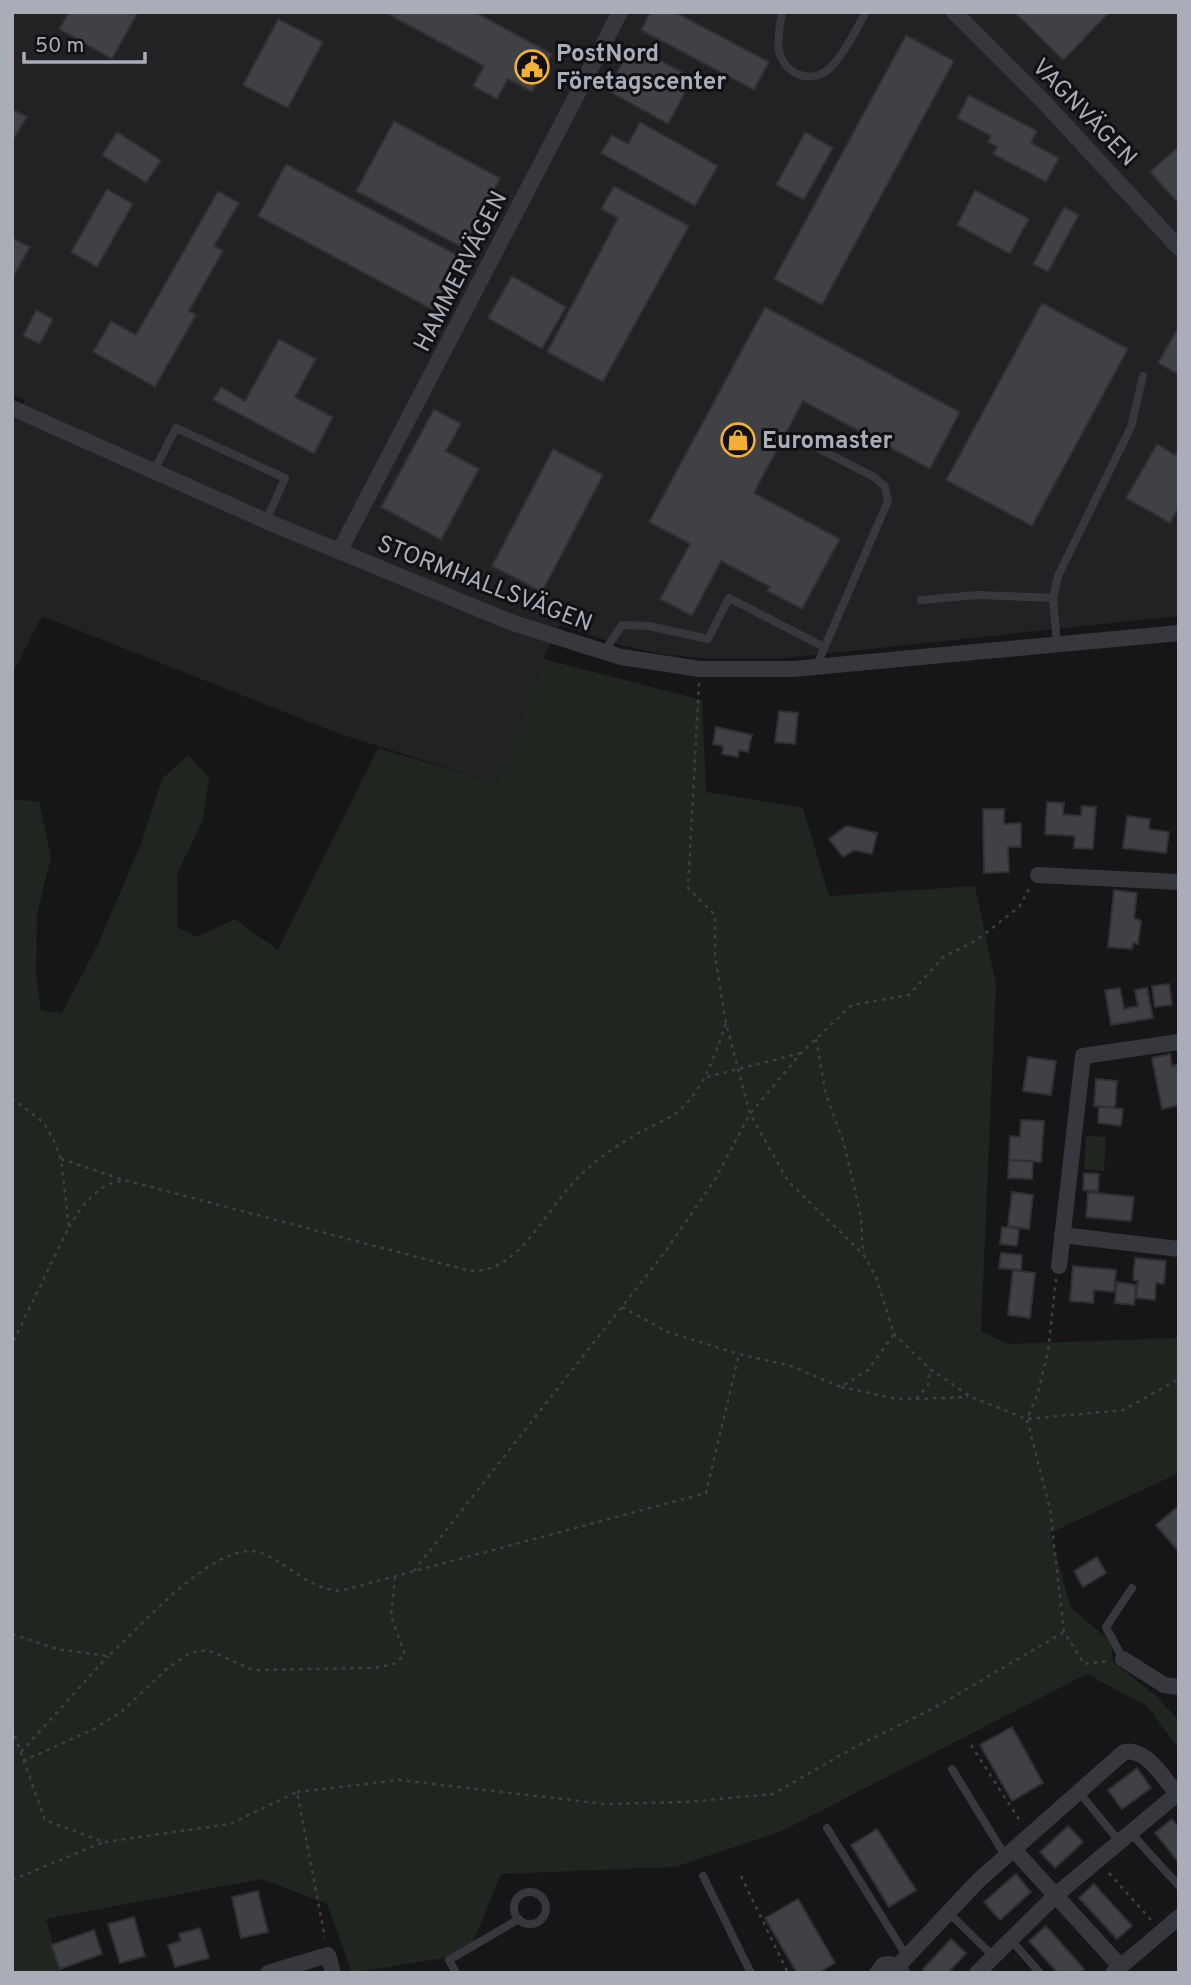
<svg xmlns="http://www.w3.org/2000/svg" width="1191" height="1985" font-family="Overpass,sans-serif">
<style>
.built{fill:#222225}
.green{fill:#1e261f}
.building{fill:#404145;stroke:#303034;stroke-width:2}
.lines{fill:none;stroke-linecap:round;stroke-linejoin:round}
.path{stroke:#3d3f44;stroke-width:2.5;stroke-dasharray:3.5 5;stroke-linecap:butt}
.lane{stroke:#37383d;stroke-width:8}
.street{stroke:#37383d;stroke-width:16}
.labels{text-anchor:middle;stroke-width:6;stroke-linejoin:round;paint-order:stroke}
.poi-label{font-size:24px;font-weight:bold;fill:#a8adb8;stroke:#111113;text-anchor:start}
.street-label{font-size:24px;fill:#a8adb8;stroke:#111113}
</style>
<rect width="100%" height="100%" fill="#161618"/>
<path class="built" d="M12,12H1179V616L775,659H712L662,654L624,646L559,625L543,659L496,783L340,734L42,616L12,675V426L25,400L12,394Z"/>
<path class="green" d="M543,659L702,700L706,792L803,808L829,896L975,886L996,984L981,1331L1007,1344L1179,1338V1473L1050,1533L1071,1608L1111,1642L1113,1662L1155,1695L1179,1720V1749L1148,1707L1087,1674L782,1831L675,1867L501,1874L468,1954L352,1973L327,1904L262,1879L46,1919L61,1973H12V800L39,801L51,857L37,914L36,972L41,1011L62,1013L98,944L141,844L162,779L188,755L209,777L203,820L177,874V927L197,937L235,919L278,950L378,748L496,783Z
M1086,1136L1106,1137L1104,1171L1084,1169Z"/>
<path class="building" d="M69,12H138L112,59L59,29Z
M384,12H475L552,54L532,92L508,79L497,99L473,86L484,66Z
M650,12H675L769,62L754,90L641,30Z
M1014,12H1106L1108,14L1063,60Z
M278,19L323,42L288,108L243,85Z
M906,35L954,61L822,305L774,279Z
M632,45L693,78L668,124L607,90Z
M969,95L1037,131L1031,143L1059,158L1046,182L993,154L997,147L988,142L991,136L957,118Z
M12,109L27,117L12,142Z
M394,121L500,178L463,248L356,191Z
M640,122L718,166L695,206L601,153L612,135L628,144Z
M117,132L161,160L146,183L102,155Z
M805,132L833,148L804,200L776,185Z
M1179,146V204L1150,172Z
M286,164L461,257L433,310L258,216Z
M614,186L689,226L603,382L547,352L618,218L601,209Z
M107,189L133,204L97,267L71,252Z
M975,190L1029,219L1010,254L957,225Z
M218,191L239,203L214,246L223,251L189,311L196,315L155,387L93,352L111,321L136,335Z
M1064,207L1079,215L1048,272L1033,264Z
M12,238L30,247L12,279Z
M512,276L566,307L542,349L488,318Z
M1042,303L1128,349L1032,526L946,480Z
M765,307L960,412L930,469L803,401L754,493L840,539L802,609L767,591L770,587L721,561L692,616L660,599L690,544L649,522Z
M36,310L53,319L40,344L23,336Z
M1179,326V375L1158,363Z
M279,339L316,359L295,397L333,417L314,454L213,400L221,387L245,401Z
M434,409L461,424L446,451L479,469L441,540L381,507Z
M1157,444L1175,455L1179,447V507L1170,523L1126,498Z
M553,449L603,475L542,592L492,566Z
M779,711L798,713L795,744L775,742Z
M716,727L752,735L748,752L739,750L738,757L722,754L723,746L713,744Z
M1047,802L1064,803L1063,814L1081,816L1082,806L1096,807L1093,849L1074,848L1075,836L1045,834Z
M983,809H1004V824L1021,823V847H1008L1009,872L984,873Z
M1127,816L1150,819L1149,829L1169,832L1166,853L1123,848Z
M846,826L877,833L872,854L854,850L843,857L829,839Z
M1114,890L1137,893L1134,918L1141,921L1138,944L1133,943L1132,949L1108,947Z
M1169,984L1172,1005L1155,1007L1152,986Z
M1120,988L1124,1009L1138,1006L1135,990L1147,988L1153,1018L1111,1025L1105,990Z
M1170,1054L1172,1066L1179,1064V1105L1162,1109L1152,1058Z
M1028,1057L1056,1061L1051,1095L1023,1091Z
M1096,1079L1117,1081L1115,1108L1094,1106Z
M1099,1106L1123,1109L1121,1126L1098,1123Z
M1021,1120L1044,1121L1041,1162L1009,1160L1010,1136L1020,1137Z
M1009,1160L1033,1161L1032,1179L1008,1178Z
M1084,1173L1099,1174L1098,1191L1083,1190Z
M1012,1192L1033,1195L1029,1229L1008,1226Z
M1088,1192L1134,1197L1131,1221L1086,1217Z
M1002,1227L1019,1229L1017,1246L1000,1244Z
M1001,1253L1022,1255L1021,1270L999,1268Z
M1135,1258L1166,1261L1164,1284L1156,1283L1155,1300L1136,1298L1138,1281L1133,1280Z
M1073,1266L1116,1270L1114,1292L1094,1290L1093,1303L1070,1301Z
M1013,1270L1035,1273L1030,1318L1008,1315Z
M1117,1282L1136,1285L1134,1305L1115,1303Z
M1176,1508L1179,1511V1552L1156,1525Z
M1097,1557L1106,1573L1083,1587L1074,1571Z
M1012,1727L1043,1783L1012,1801L980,1745Z
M1137,1768L1151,1788L1122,1809L1108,1790Z
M1172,1819L1179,1828V1863L1155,1833Z
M1068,1826L1083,1842L1055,1868L1040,1852Z
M877,1829L916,1890L889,1907L851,1845Z
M1016,1874L1031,1892L1000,1920L984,1902Z
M1094,1884L1132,1926L1117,1939L1079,1898Z
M258,1891L268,1932L241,1938L232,1897Z
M798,1899L835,1963L818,1973H797L765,1918Z
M134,1917L145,1956L120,1963L108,1924Z
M1046,1926L1084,1969L1080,1973H1058L1029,1941Z
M200,1928L209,1958L175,1967L168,1945L181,1941L179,1934Z
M94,1930L102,1954L60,1969L51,1945Z
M951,1939L966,1953L948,1973H926L923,1969Z"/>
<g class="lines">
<path class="path" d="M699,683L688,888L715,915V955L726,1023L750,1114L788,1181L863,1254L876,1277L894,1334L930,1369L971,1397L1027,1419L1123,1410L1179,1379
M816,1039L826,1095L844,1143L861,1217L863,1254
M707,1077L801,1053
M12,1098L44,1123L53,1139L61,1159L69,1227L12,1344
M61,1159L124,1180L470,1271C518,1273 543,1215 572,1184C593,1161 617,1145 644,1130C656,1124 672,1118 682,1108C706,1084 715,1055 726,1023
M69,1227C81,1207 97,1184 122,1181
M1056,1279L1048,1352L1038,1392L1027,1419L1050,1509L1064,1632L1084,1664L1107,1661
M622,1307L668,1332L739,1354
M841,1387L897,1399H916L928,1385L930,1369
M916,1399L968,1397
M414,1571L665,1252L714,1181L750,1114L801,1053L852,1005L909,995L943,957L977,940L1019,907L1029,889
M12,1634L57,1649L108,1656C138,1631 219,1533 264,1554C291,1566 309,1589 340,1591L706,1493L739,1354L791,1366L841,1387L868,1370L894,1334
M12,1728L45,1820L104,1842L230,1824L297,1792L325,1938
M971,1745L1020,1821
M21,1752L108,1656
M23,1761L94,1729L121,1712L169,1667L190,1653L208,1650L253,1670L374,1668L394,1664L405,1655L391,1616L395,1578
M297,1792L399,1780L605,1804L686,1802L773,1794L855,1747L936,1707L1064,1632
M1109,1873L1151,1920
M741,1876L788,1973
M12,1880L104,1842"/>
<path class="lane" d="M782,12C780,24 777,38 779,51C785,75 811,85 830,68C845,53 855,31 866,12
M794,436L874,477L885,487L888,501L816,667
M154,471L176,428L285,478L266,521
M921,600L978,595L1053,598
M1057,644L1053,598L1058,576L1131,427L1143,376
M604,652L622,625L649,626L708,639L729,598L822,646
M1123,1659L1106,1627L1132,1588
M952,1769L1006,1857
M1079,1792L1119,1841
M827,1828L907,1957
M1130,1832L1179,1886
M703,1876L751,1973
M514 1908a16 16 0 1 1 32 0a16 16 0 1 1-32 0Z
M949,1913L993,1956
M1011,1940L1040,1973
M456,1973L449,1960L519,1919"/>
<path class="street" d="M954,12L1043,101L1179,248
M12,408L266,521L513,623L621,657L700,669H793L1179,633
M340,550L620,12
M1038,875L1179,882
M1062,1235L1179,1249
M1059,1266L1083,1056L1179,1042
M1123,1659L1164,1685L1179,1687
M1014,1850L1120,1966
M898,1966L979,1880L1124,1752C1147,1747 1165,1781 1179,1796
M268,1973L328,1955L333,1973
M877,1973L883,1965L890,1964L902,1972
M977,1973L1057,1894L1177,1794
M1113,1973L1179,1917"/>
</g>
<defs>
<symbol id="civic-ring" viewBox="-11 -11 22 22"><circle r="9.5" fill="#111113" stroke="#f2b134" stroke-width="1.5"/><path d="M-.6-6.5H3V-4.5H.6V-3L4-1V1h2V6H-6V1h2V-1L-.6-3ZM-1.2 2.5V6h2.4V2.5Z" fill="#f2b134"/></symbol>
<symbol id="shop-ring" viewBox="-11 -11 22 22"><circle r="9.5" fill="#111113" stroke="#f2b134" stroke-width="1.5"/><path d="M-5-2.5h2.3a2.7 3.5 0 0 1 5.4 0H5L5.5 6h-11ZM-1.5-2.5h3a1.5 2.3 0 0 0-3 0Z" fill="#f2b134"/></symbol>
</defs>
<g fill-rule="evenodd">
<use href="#civic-ring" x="513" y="48" width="38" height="38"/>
<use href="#shop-ring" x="719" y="421" width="38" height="38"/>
</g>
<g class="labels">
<g class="poi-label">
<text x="556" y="61">PostNord<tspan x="556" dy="28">Företagscenter</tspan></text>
<text x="762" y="448">Euromaster</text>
</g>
<g class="street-label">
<text transform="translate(1085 112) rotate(46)" y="8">VAGNVÄGEN</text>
<text transform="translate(460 271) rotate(-63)" y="8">HAMMERVÄGEN</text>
<text transform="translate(485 583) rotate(21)" y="8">STORMHALLSVÄGEN</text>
</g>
</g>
<rect width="1191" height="1985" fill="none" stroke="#a8adb8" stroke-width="28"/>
<path d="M24 52v10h121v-10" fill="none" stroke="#a8adb8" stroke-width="3.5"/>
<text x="35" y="52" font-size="21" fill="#a8adb8" stroke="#111113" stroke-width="5" paint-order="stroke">50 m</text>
</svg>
